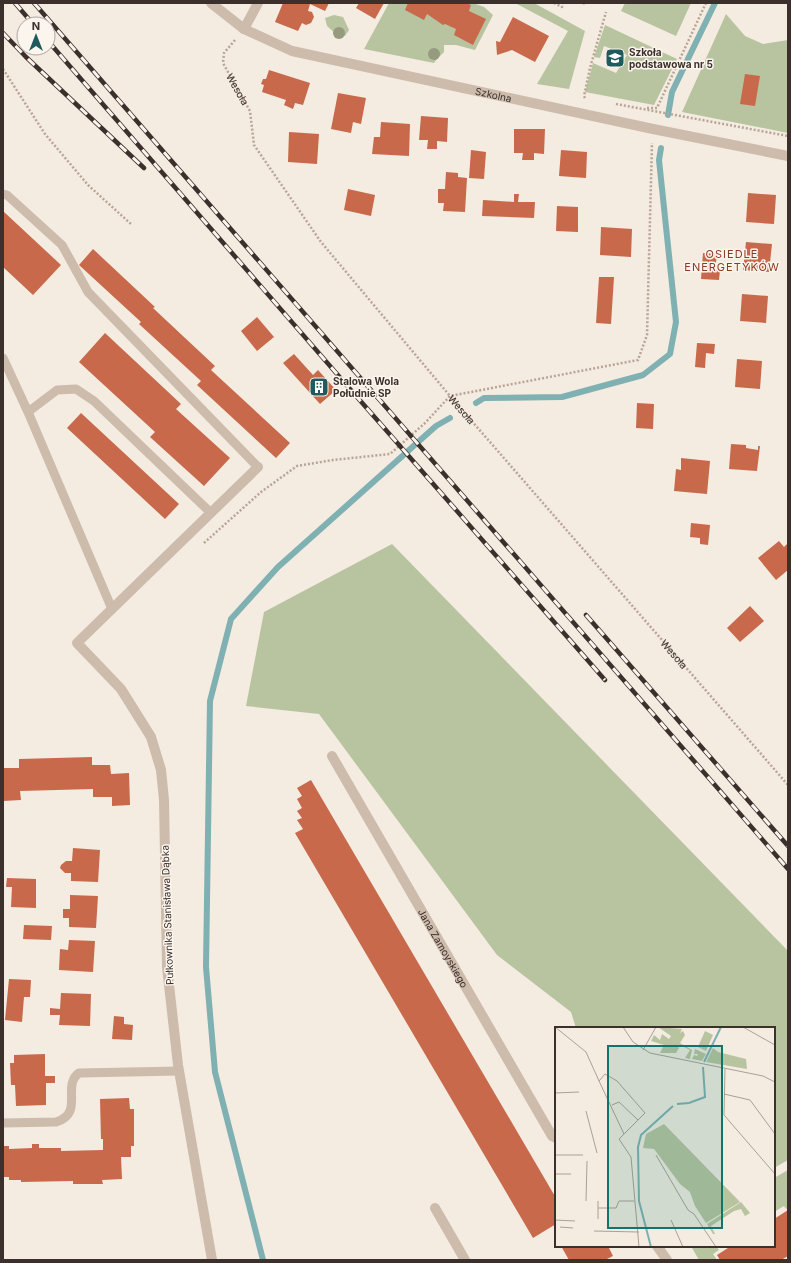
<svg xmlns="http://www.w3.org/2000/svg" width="791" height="1263" font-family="Inter,sans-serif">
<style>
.green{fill:#b8c4a0}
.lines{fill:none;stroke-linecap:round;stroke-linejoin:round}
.stream{stroke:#7fb0b2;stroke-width:6}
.building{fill:#c8694b}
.path{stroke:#b9a596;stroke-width:2.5;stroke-dasharray:2 2;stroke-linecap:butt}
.service{stroke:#cdbbac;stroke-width:9}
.minor{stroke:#cdbbac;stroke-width:10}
.rail-casing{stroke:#3b302b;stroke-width:4.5}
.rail{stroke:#fbf5ee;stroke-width:3;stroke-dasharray:9;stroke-linecap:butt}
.tree{fill:#969b7f}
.labels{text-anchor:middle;stroke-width:3;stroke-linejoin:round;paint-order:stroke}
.poi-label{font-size:10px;font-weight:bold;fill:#3b302b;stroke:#fbf5ee;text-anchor:start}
.street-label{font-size:10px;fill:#3b302b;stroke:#fbf5ee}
.neighbourhood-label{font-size:11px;letter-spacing:1px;fill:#8c3b22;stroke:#fbf5ee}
.inset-river{fill:none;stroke:#7fb0b2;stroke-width:2}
.inset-road{fill:none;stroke:#aaa098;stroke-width:1}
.view{fill:#0f766e;fill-opacity:0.15;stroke:#0f766e;stroke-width:2}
.inset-edge{fill:none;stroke:#3b302b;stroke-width:2}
</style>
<rect width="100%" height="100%" fill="#f4ebe1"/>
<path class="green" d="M389,3H473L484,7L493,15L475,50L456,45H444V52L437,59L434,63L364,49Z
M515,3H534L585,31L569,89L537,84L568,31Z
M625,3H691L676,36L621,11Z
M726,14L745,36L763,44L788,40V133L682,112Z
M334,15L343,17L349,30L345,36L336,34L327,26L325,18Z
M605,25L677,59L654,105L585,92L593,63L616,73L627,55L604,46L600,58L594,57Z
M392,544L788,951V1160L774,1168V1028H576L571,1012L497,955L319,714L246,706L264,612Z
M788,1170V1208L786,1209L784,1206L774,1212V1178Z
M691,1246H716L719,1250L713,1254L717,1260H699Z"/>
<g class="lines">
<path class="stream" d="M668,115L672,92L715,3
M476,403L484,398L562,397L643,375L670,354L676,322L659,160L661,148
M263,1260L215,1072L206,967L210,701L231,619L278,567L436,426L450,418"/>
</g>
<path class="building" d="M283,3H329L325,11L310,4L308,11L312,12L314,17L311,23L306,25L302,23L298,31L275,22Z
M359,3H384L375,19L356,8Z
M408,3H466L471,5L469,11L486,19L473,45L454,35L456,29L445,24L443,25L427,14L424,20L405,10Z
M513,17L549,36L535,62L512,50L497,55L496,41L500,42Z
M269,70L310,83L303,105L295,103L293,109L284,105L286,100L262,92L264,85L261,84L263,79H266Z
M745,74L760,76L755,106L740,104Z
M338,93L366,98L361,124L353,122L351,133L331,129Z
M421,116L448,118L447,142L437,141V149H427L428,140H419Z
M381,122L410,124L409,156L372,154L374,137H380Z
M514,129H545L544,154L534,153V160H522L523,153H514Z
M289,132L319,134L317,164L288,162Z
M471,150L486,152L484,179L469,178Z
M561,150L587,152L586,178L559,176Z
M446,172L458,173V177L467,178L465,212L443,211L444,203H438V189H445Z
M348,189L375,195L371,216L344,210Z
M748,193L776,195L774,224L746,222Z
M514,194H519L518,202H535L534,218L482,216L483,200L514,202Z
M557,206L578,207V232L556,231Z
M3,211L61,265L33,295L3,267Z
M601,227L632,229L631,257L600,255Z
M746,242L772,244L769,272L743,270Z
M93,249L155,307L153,308L215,366L211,370L290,443L276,458L197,385L201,381L139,324L141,322L79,265Z
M703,253L717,254L715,270H720L719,280L701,279Z
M599,277H614L611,324L596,323Z
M742,294L768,296L766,323L740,321Z
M257,317L274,337L257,351L241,331Z
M105,333L181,404L176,409L230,458L204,486L150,437L155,432L79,362Z
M697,343L715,344L714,354L706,353L705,368L695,367Z
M294,354L313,375L318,370L336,390L320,404L283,363Z
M737,359L762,361L760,389L735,387Z
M637,403L654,404L653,429L636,428Z
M81,413L179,504L165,519L67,428Z
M731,444L746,445V448L758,450V446H760L757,471L729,469Z
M681,458L710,461L707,494L674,491L676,469L681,470Z
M691,523L710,525L708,545L700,544V538L690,537Z
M779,541L784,547L788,543V570L776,580L758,558Z
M750,606L764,621L740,642L727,628Z
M92,757V765H110L111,774L129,773L130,805L112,806V797H93V789L20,791L21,800L3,801V768H19V759Z
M311,780L556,1198V1224L533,1238L295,833L303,829L297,820L302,818L297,811L302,808L297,799L302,796L297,788Z
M73,848L100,850L98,882L71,881V873H65L60,868L61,865L66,861H72Z
M7,878L36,879V908L11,907L12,887H6Z
M70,895L98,896L96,928L69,927V918H63V909H70Z
M24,925L52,926L51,940L23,939Z
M69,940L95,941L93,972L59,970L60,949L68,950Z
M9,979L31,980L30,997H24L22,1022L5,1020Z
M61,993L91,994L90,1026L59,1025L60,1015H50V1008L60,1009Z
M114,1016L124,1017V1024L133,1025L132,1040L112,1039Z
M45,1054V1076H55V1083H46V1105L16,1106L15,1085H11L10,1063H14V1055Z
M129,1098L130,1109H134V1146H131V1157H121L122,1179L102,1180L103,1184H73V1181L21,1182V1180H9V1177H3V1146H9V1149L32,1148V1144H39V1148H61V1151L103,1150V1139H101L100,1099Z
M788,1210V1256L781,1260H720L717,1255L731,1246H774V1219Z
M561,1246H608L613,1256L605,1260H569Z"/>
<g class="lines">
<g class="path">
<path d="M554,3L562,7L563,3"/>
<path d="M583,3L585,4"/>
<path id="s1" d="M235,40L224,53L223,63L250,111L254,145L321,242L450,396L788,785"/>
<path d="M3,69L45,134L88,185L131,224"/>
<path d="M585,98L584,96L590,68L606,12"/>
<path d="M616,104L788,136"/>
<path d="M647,108H657L706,3"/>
<path d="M204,543L261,492L297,466L333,460L390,454L425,423L450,396L638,360L647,335L652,143"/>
</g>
<path class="service" d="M3,194L7,195L62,245L88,292L258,467
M3,358L28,412L112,609
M28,412L57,390L76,389L94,401L211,513
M3,1123L56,1122C85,1113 61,1086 79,1073L179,1071"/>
<g class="minor">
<path id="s2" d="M211,3L244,29L292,51L653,129L788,156"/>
<path d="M244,29L258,3"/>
<path id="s3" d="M332,756L552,1136L556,1138"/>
<path d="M435,1208L465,1260"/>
<path d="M657,1246L667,1260"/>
<path d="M212,1260L178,1065L167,967L164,800L161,770L151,737L121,689L77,643L258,467"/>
</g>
<defs>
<path id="rail" d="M15,3L33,24
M34,3L788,869
M3,33L26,57L144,168
M48,41L350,389L605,680
M586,615L788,846"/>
</defs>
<use href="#rail" class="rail-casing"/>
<use href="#rail" class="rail"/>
</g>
<g class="tree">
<circle cx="339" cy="33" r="6"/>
<circle cx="434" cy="54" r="6"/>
</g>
<defs>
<symbol id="school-square" viewBox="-11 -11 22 22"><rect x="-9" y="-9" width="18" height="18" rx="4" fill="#1f5a5e" stroke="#fbf5ee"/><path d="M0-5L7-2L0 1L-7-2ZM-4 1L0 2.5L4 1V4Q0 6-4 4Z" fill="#fff"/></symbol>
<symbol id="building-square" viewBox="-11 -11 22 22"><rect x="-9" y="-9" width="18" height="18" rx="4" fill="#1f5a5e" stroke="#fbf5ee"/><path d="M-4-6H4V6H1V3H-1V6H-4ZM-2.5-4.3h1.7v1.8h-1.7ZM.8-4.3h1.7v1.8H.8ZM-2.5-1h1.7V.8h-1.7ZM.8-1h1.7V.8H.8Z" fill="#fff"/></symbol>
</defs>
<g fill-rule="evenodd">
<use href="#school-square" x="604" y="47" width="22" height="22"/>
<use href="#building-square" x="308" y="376" width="22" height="22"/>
</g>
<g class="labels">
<g class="poi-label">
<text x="629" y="56">Szkoła<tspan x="629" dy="12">podstawowa nr 5</tspan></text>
<text x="333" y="385">Stalowa Wola<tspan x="333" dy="12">Południe SP</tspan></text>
</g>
<g class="street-label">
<text dy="4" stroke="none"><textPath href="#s1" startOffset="57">Wesoła</textPath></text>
<text dy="4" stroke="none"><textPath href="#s2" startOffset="301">Szkolna</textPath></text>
<text dy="4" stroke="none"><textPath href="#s1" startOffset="453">Wesoła</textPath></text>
<text dy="4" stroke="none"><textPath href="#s1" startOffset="777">Wesoła</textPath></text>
<text transform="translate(167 915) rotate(-92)" y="4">Pułkownika Stanisława Dąbka</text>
<text dy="4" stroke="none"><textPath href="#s3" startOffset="222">Jana Zamoyskiego</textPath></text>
</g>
<g class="neighbourhood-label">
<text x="732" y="258">OSIEDLE<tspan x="732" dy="13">ENERGETYKÓW</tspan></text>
</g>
</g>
<g transform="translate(555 1027)">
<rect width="220" height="220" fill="#f4ebe1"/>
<path d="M103,0L127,2L125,6L128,4L130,8L125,16L137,23L135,32L130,31L135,23L125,18L122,19L124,21L121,26H105L109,18L96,14L99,8L105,13L107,7L114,12L116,9ZM150,4L158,8L151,24L143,20ZM158,21L163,25L191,32L192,42L151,35ZM140,22L151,27L147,34L137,32L139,28L142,29L143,27H139ZM109,97L185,175L151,196L140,179L135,165L125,157L99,122L88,121L91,107ZM186,175L195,186L190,189L186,182L179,184L156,199L160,207H158L152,197Z" fill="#b8c4a0"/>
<path class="inset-river" d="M149,35L166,0M122,77L134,76L150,70L148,40M96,220L84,174L83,120L86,108L118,79"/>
<path class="inset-road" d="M0,0L31,25L44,54M68,0L78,15L95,26L208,49L220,55M188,0L220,18M88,23L101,0M170,42L169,88L220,147M0,66L24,65M169,67L195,73L220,107M57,78L64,75L83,93M31,84L42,126M0,94V121M69,107L44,54L50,47L62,54L90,86L64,112L76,130L84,220M0,128H28M101,128L133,183L139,187L161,220M0,147H16M31,174L32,134M43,174V192M43,181H61L64,174H79M0,193L20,194M116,193L128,220M5,200L18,201M39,204L84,205"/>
<path class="view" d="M53,19H167V201H53Z"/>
<rect width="220" height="220" class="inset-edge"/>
</g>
<rect width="791" height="1263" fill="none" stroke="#3b302b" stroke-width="8"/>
<g transform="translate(36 36)"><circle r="19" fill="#fbf5ee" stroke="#aea6a0"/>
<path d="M0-3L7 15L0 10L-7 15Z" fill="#1f5a5e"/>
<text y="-6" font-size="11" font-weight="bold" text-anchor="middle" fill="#3b302b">N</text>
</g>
</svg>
